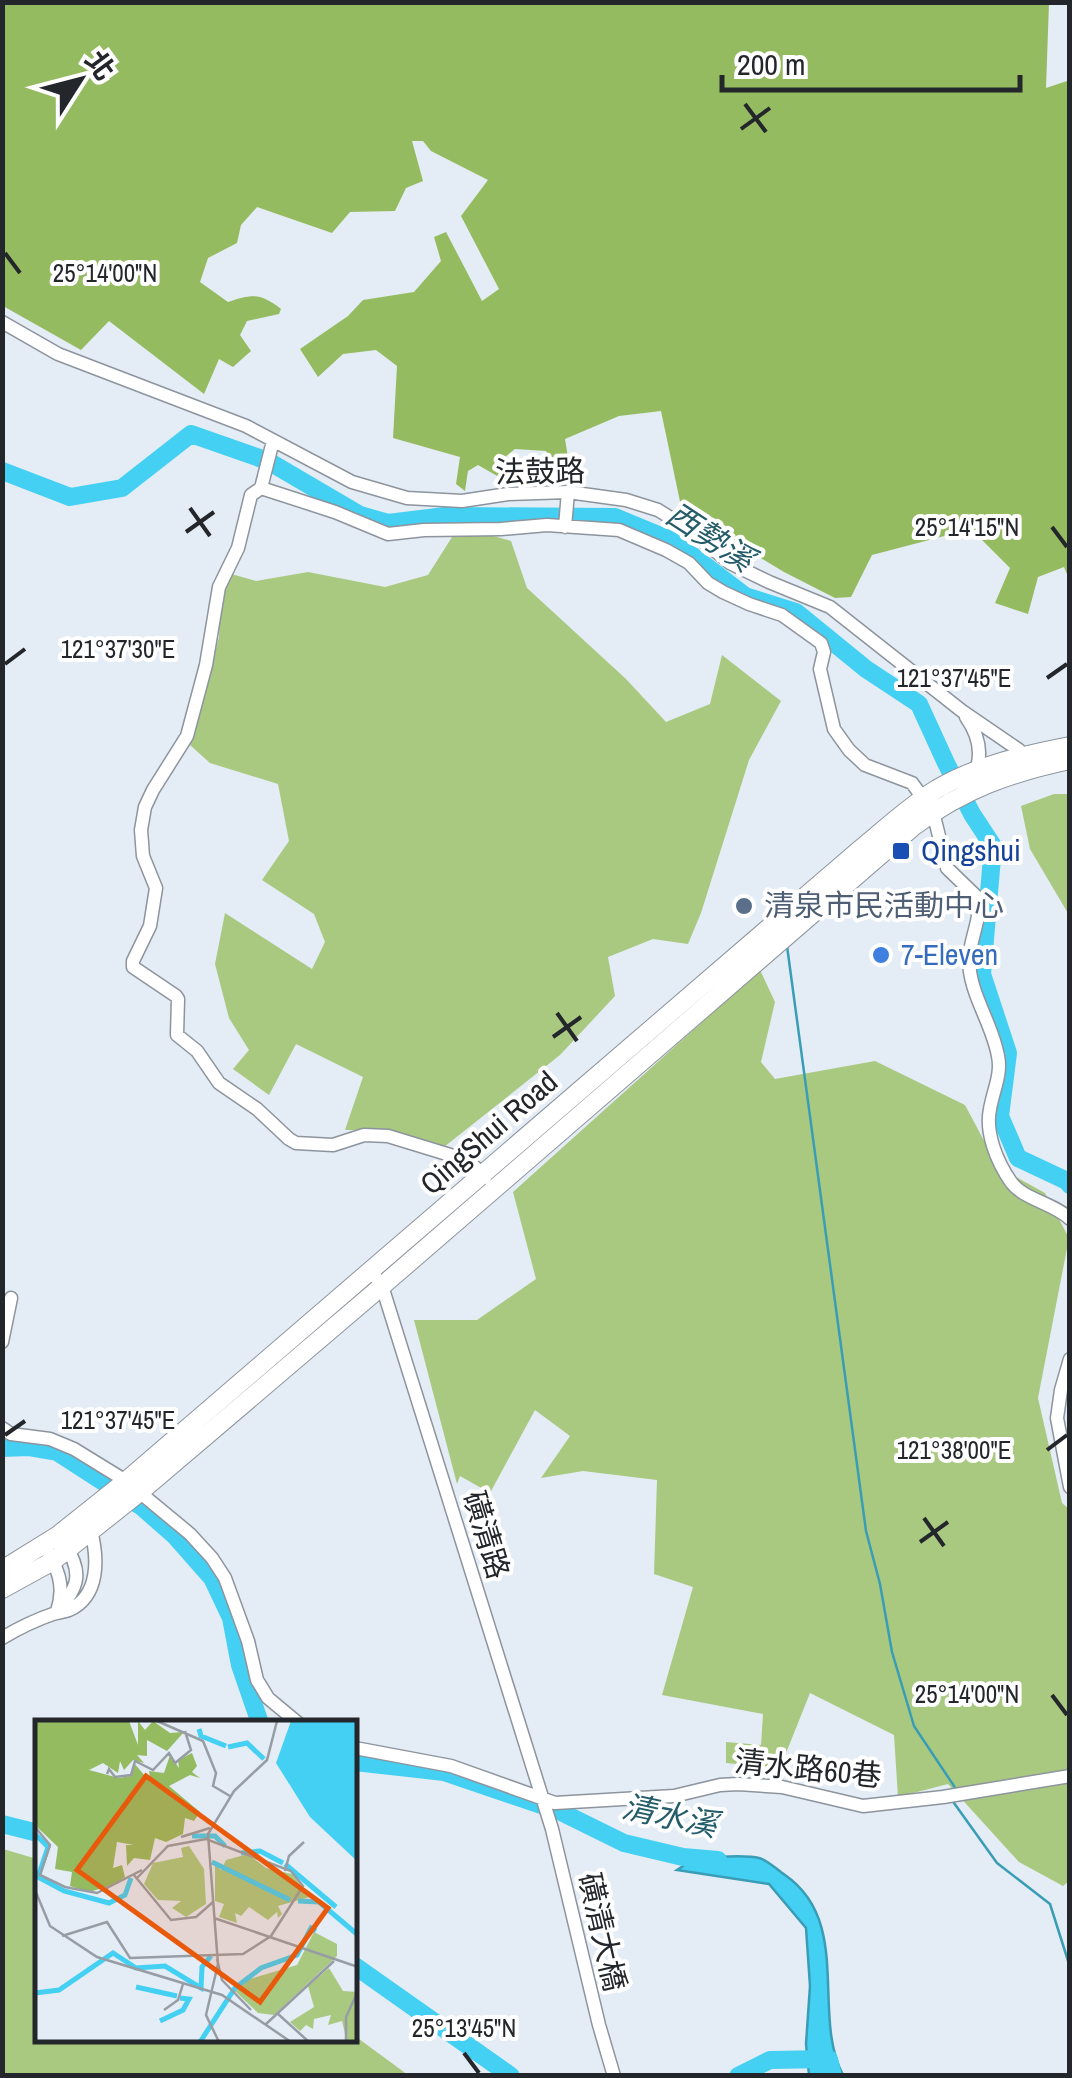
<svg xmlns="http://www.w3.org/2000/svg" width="1072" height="2078" font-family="'Archivo Narrow','Noto Sans TC',sans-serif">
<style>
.green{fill:#a9c981}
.forest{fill:#95bb61}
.water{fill:#43d0f2;stroke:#399db6;stroke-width:2.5}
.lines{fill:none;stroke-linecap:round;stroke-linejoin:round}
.stream{stroke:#399db6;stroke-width:2.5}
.river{stroke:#43d0f2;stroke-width:18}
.minor-casing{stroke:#8d949d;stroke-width:15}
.major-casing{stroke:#8d949d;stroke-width:20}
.minor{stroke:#fff;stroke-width:12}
.major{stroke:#fff;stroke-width:18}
.ticks{fill:none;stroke:#23262a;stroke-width:4}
.transit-dot{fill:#1a4fb4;stroke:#fff;stroke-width:4}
.service-dot{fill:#5c6f8a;stroke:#fff;stroke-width:4}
.shop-dot{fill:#3f7fe0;stroke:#fff;stroke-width:4}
.labels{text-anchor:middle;stroke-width:8;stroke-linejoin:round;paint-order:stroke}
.street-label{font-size:30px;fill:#23262a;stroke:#fff}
.transit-label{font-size:30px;fill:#164399;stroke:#fff;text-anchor:start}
.service-label{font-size:30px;fill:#4e5e75;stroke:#fff;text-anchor:start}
.shop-label{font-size:30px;fill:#366cbe;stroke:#fff;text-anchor:start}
.water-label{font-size:32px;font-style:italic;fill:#245c6a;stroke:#fff}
.inset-river{fill:none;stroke:#43d0f2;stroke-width:5}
.inset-road{fill:none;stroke:#979da4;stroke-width:2.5}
.view{fill:#e8590c;fill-opacity:0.15;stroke:#e8590c;stroke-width:5}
.inset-edge{fill:none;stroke:#23262a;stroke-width:5}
.ticks-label{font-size:25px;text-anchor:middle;fill:#23262a;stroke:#fff;stroke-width:8;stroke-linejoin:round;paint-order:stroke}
</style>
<rect width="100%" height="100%" fill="#e4ecf5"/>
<path class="green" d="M459,526L511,541L527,588L626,679L666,722L710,704L722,655L781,701L749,760L701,913L688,944L653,939L608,957L615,996L560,1055L444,1147L390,1131L345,1130L363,1077L296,1044L269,1095L233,1069L249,1050L229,1018L215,964L225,913L312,969L325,942L314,914L262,880L289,841L278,784L210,763L190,745L219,637L221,571L256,581L308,572L385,587L428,575Z
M1054,794H1069V915L1030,849L1021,806Z
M760,970L775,1002L761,1062L775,1079L875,1061L965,1105L998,1167L1045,1193L1069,1238L1038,1398L1062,1503L1069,1509V1881L1063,1886L1019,1862L948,1784L898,1797L894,1735L810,1693L780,1768L726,1763V1742L761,1745L763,1714L662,1695L693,1587L654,1574L657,1480L583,1471L541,1478L570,1436L535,1410L490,1493L460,1476L457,1484L414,1320H477L536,1279L513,1192Z
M3,1849L37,1859L38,2040H355V2036L408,2075H3Z"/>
<path class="forest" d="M3,3H1049L1046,88L1070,80L1069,579L1064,567L1038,577L1028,614L995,603L1010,568L971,529L872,555L851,597L835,598L784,572L682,511L661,411L619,416L565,439L571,476L560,473L546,451L515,449L495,465L536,485L520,489L478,465L468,471L465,491L456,484L460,457L393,438L397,366L376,350L343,354L318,377L300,349L348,316L363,300L414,292L441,261L434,237L446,232L482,301L499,289L461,216L488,180L431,151L423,141H412L423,181L406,188L395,211L350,212L332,233L257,207L241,225L237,243L208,258L200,282L228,302C253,294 260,293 281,309L279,314L247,321L240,335L251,351L233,367L219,359L204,394L109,321L81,350L3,306Z"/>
<path class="water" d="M697,1857C713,1858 745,1854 759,1858C768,1860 777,1870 785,1875C853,1922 811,2015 843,2075H809L806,2044L810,1986L806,1928L769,1884L677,1870Z"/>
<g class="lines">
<path class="stream" d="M787,946L866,1531L880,1584L892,1652L914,1726L956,1789
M954,1803L997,1863L1050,1904L1070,1967"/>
<path class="river" d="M2,471L70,497L122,488L191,434L268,461L360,515L388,523L445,516L615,517L673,541L745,596L796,612L866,669L919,704L946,763L972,814L993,846L982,974L1008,1053L1000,1116L1018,1158L1067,1181L1070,1185
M2,1448L28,1447L57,1452L142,1507L175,1536L212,1578L231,1618L240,1665L260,1723
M355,1762L444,1772L559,1811L624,1843L683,1857L718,1860
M2,1824L38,1833
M355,1966L511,2076
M738,2076L770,2060L829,2059L833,2076"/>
<defs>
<path id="minor" d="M2,322L58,354L246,426L352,482L407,498L462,501L508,494L568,492L626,500L658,510L688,529L730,563L769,582L830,607L962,711L1019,750L1023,759
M273,441L261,488L251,495L238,548L219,587L206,665L187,736L153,790L145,807L141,830L143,856L156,888L150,926L133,961V967L176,996L178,999L177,1035L197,1051L219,1083L257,1109L289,1139L296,1143L333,1145L364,1135L388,1136L460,1158L475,1167L485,1178
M261,488L335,512L388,534L424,530L501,529L547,525L619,530L666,550L689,563L708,583L723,592L749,604L782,615L821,643L824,652L820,669L834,729L849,750L865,765L912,783L933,812L947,868L978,898C982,917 970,939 969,959C969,994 992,1022 998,1056C1002,1074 993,1091 990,1109C985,1133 997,1162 1011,1182C1024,1200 1054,1203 1070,1219
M565,527L568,492
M966,717C978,734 983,751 976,770
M371,1271L382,1286L552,1829L599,2025L614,2076
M2,1342L11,1298
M1070,1359L1061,1390L1057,1418L1070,1487
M2,1428L11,1434L50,1439L74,1449L126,1481L190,1534L212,1558L225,1578L248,1641L257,1680L268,1698L298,1723
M44,1545C57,1567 66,1585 57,1611
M57,1611C79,1588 83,1572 65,1545
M2,1638C19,1628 35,1620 53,1614C59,1612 64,1612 69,1610C100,1596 98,1558 91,1531
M355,1748L451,1766L555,1803L674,1796L720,1785L738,1784L782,1787L863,1806L943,1797L1070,1776"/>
<path id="major" d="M2,1570L57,1536L126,1481L857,852C883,831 908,807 937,789C978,765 1024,755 1070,746
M2,1589L53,1561L140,1492L382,1286L914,826C964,789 1009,773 1070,760"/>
</defs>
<use href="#minor" class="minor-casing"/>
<use href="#major" class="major-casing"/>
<use href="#minor" class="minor"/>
<use href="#major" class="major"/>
</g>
<path class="ticks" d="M745,104L766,132M741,129L770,108M5,253L20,273M190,508L210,536M1052,527L1067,547M186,532L214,512M5,664L25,649M1047,678L1067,664M557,1013L577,1041M553,1037L581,1017M5,1435L25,1421M1047,1450L1067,1435M924,1518L944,1546M920,1542L948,1522M1052,1695L1067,1715M464,2053L479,2073"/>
<rect class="transit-dot" x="891" y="841" width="20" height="20" rx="5"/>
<circle class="service-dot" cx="744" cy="906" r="10"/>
<circle class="shop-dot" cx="881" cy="955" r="10"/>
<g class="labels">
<g class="street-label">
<text transform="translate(540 472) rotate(-1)" y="10">法鼓路</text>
<text transform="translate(489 1133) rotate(-41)" y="10">QingShui Road</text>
<text transform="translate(486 1535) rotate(73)" y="10">磺清路</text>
<text transform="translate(808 1769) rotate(6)" y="10">清水路60巷</text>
<text transform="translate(602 1932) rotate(77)" y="10">磺清大橋</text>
</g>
<g class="transit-label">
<text x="921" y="861">Qingshui</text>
</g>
<g class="service-label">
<text x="764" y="916">清泉市民活動中心</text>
</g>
<g class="shop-label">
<text x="901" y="965">7-Eleven</text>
</g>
<g class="water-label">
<text transform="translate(710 537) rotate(33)" y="11">西勢溪</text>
<text transform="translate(670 1816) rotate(12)" y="11">清水溪</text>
</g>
</g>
<g transform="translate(35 1720)">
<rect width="322" height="322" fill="#e4ecf5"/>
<path d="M154,126L169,149L171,184L151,197L137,188L146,181L123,180L109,164L118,143L148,137L146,128ZM213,134L231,148L257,154L275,177L243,186L247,194L243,198L242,192L233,200L214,187L206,196L200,193L202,203L184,197L189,184L180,181V145L186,150L191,140ZM279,212L302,224V236L239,295L223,293L200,271L215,259L262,245ZM294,248L308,271L322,272V322H312L307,301L293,305L296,295L279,299L278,309L271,305L265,311L255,302L279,287L273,266Z" fill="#a9c981"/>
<path d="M0,1H94L103,25V1L110,10L118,1L135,13L149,12L132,31L112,20V36L102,35L109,43L98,40L89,50L85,41L83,53L68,43L54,50L84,58L95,56L99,43L116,63L114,51L129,53L135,35L144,48L143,40L157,33L162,46L157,52L165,58L155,55L134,66L165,92L159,101L150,98L148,114L131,122L120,118L115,140L99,138L92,146L91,125H99L82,122L78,148L87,145L90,157L78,165L54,172L35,166L37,152L20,149L23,127L0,105Z" fill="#95bb61"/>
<path d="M256,1H322V141L275,97L241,43Z" fill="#43d0f2"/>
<path class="inset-river" d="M164,9L166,16L191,26M193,27L212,23L229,39M0,114L13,127L3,157L29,171L74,183L90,175L96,158M157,116H180L190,126M206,133L225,131L248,143M177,142L255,180M250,144L301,187M263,181L284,182L323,215M101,267L142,276M0,273L24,270L78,233L101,248L130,246L166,268L167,247L176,236M125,301L148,290L154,279L145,278M165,322L200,268L226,248L262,235L276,208L281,211"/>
<path class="inset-road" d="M122,1L168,21L181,53L178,66L195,76M72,54L74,49L80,57L96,55L100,41L118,50L134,33L140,43L156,30L150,11M0,107L15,125L5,155L30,167L62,173L107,150M146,117L175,108M250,151L254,136L269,122M99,155L136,200L161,197L178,182M0,170L15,206L62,237L187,275L256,322M179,198L323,247M27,216L72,202L95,238L208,234L236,216L268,166L256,151L171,119L133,126L102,158M182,239L187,260L216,290M129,290L143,280L148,264M242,293L274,322M231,304L299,241M184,322L171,295L183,244L173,114L199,71L232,40L242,1M311,322V297L323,271"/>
<path class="view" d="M111,56L293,188L225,282L42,150Z"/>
<rect width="322" height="322" class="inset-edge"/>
</g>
<g class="ticks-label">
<text x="105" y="282">25°14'00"N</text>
<text x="967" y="536">25°14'15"N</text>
<text x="118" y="658">121°37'30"E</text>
<text x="954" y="687">121°37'45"E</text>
<text x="118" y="1429">121°37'45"E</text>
<text x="954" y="1459">121°38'00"E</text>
<text x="967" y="1703">25°14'00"N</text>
<text x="464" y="2037">25°13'45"N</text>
</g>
<rect width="1072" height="2078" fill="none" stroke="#23262a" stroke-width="10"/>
<g transform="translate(80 80) rotate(54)" stroke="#ffffff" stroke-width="8" paint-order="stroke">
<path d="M0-8L18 38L0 25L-18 38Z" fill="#23262a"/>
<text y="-15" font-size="28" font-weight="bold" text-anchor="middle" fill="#23262a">北</text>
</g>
<path d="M722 75v15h298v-15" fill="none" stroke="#23262a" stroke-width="5"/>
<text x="737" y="75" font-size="30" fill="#23262a" stroke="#ffffff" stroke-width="8" paint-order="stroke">200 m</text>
</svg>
